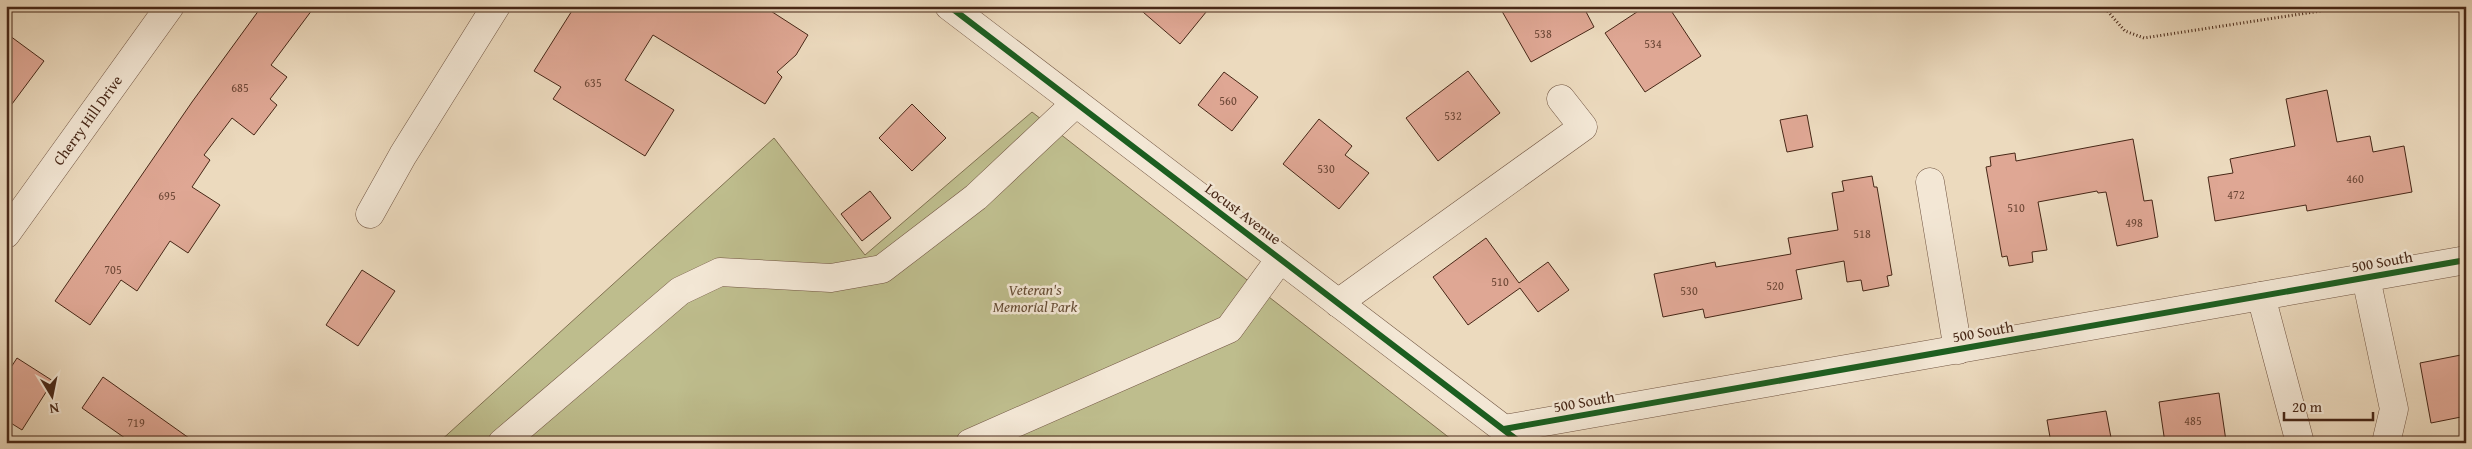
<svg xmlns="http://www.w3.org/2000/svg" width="2472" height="449" font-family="'Gentium Book Plus',serif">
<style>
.green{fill:#bebd8d;stroke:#827252}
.building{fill:#dfa794;stroke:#472717}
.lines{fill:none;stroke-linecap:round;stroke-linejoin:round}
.minor-casing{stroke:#705441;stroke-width:29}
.path{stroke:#472717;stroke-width:3;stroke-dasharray:1 2.5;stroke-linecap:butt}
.minor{stroke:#f3e7d5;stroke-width:28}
.cycleway-casing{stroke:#f3e7d5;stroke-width:9}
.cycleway{stroke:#1b5e20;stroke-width:6}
.labels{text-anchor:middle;stroke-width:5;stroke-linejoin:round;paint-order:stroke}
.number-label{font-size:12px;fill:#6d4736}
.street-label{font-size:15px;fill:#472717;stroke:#f3e7d5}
.park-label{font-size:15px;font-style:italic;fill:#654c34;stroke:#f3e7d5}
</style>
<rect width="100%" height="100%" fill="#ecdabe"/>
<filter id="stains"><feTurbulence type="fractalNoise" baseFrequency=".004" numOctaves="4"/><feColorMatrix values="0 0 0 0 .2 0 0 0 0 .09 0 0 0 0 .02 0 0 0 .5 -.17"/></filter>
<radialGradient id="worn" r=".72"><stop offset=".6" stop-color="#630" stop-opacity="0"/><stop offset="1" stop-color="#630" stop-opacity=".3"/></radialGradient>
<path class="green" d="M1032,112L1456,443H438L774,138L865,255Z"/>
<path class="building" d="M262,6H315L271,65L287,77L270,99L277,105L254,135L232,118L204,155L210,160L192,187L220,205L188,253L170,241L137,291L121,280L90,325L55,301L192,102Z
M575,6H763L808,35L796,55L777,72L782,77L765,104L653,35L625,80L674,110L645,156L553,99L561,87L534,71Z
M1136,6H1211L1180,44Z
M1499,6H1583L1594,27L1531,62Z
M1646,6H1668L1701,56L1645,92L1605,33Z
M6,33L44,61L6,112Z
M1468,71L1500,113L1438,161L1406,118Z
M1224,72L1258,97L1232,131L1198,105Z
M2327,90L2337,142L2370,136L2373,152L2404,146L2412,192L2307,211L2306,205L2215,221L2208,177L2233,173L2230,159L2295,146L2286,99Z
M912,104L946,138L912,171L879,138Z
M1807,115L1813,147L1787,152L1780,120Z
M1319,119L1352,146L1345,155L1369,173L1339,209L1283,164Z
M2133,139L2144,201L2152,200L2158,237L2117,246L2106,192L2098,193L2097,191L2038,202L2047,250L2032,252L2033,262L2009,266L2007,256L2002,257L1986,167L1991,166L1990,157L2015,153L2016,161Z
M1872,176L1874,187H1877L1892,275L1887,276L1889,286L1863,291L1861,280L1847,282L1844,261L1796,270L1802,299L1705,318L1703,309L1663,317L1654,274L1715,262L1716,267L1791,254L1788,238L1838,230L1832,193L1844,191L1842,181Z
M870,191L891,218L862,241L841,214Z
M1486,238L1519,283L1548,262L1569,290L1538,312L1520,288L1468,325L1433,277Z
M362,270L395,291L358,346L326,325Z
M2466,354V416L2431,423L2420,363Z
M17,358L53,381L22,430L6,420V375Z
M103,377L196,443H132L82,408Z
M2219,393L2226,441L2165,443L2159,402Z
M2106,411L2112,443H2051L2047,420Z"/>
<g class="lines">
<defs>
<g id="minor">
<path d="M949,6L1518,440"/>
<path d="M1930,182L1958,350"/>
<path d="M370,214L403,155L496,6"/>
<path id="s1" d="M6,234L170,6"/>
<path d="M2366,278L2394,409L2386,443"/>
<path d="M2261,296L2300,443"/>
<path d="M1338,303L1583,127L1561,99"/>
<path d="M1504,429L2466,260"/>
<path d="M502,443L680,291L720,272L831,278L882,269L976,197L1076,103"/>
<path d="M970,443L1229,329L1280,259"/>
</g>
</defs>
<use href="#minor" class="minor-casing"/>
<path class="path" d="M2103,6L2125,31L2144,38L2353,6"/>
<use href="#minor" class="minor"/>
<defs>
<path id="cycleway" d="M949,6L1521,443
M1504,429L2466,260"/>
</defs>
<use href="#cycleway" class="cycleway-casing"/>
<use href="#cycleway" class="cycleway"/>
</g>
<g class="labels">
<g class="number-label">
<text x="1543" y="38">538</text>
<text x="1653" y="48">534</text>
<text x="593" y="87">635</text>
<text x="240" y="92">685</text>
<text x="1228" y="105">560</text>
<text x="1453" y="120">532</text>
<text x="1326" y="173">530</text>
<text x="2355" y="183">460</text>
<text x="2236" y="199">472</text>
<text x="167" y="200">695</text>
<text x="2016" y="212">510</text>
<text x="2134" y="227">498</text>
<text x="1862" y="238">518</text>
<text x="113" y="274">705</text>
<text x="1500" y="286">510</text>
<text x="1775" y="290">520</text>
<text x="1689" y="295">530</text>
<text x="2193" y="425">485</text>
<text x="136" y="427">719</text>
</g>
<g class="street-label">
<text dy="5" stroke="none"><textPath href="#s1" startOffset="140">Cherry Hill Drive</textPath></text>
<text transform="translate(1243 214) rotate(37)" y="5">Locust Avenue</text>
<text transform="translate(2382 262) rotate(-10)" y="5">500 South</text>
<text transform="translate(1983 332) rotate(-10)" y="5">500 South</text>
<text transform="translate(1584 402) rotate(-10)" y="5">500 South</text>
</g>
<g class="park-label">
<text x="1035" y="295">Veteran's<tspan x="1035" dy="17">Memorial Park</tspan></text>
</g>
</g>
<rect width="2472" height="449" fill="none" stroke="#ecdabe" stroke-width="25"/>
<rect x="8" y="8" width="2457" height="434" fill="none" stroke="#472717" stroke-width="2.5"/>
<rect x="12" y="12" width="2447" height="424" fill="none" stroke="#472717"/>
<g transform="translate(52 396) rotate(170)" stroke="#f3e7d5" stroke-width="4" paint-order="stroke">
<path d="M0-4L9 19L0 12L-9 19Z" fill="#472717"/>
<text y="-8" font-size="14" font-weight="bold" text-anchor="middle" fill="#472717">N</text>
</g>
<path d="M2284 412v8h89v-8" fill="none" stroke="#472717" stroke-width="2.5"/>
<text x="2292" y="412" font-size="15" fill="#472717" stroke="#f3e7d5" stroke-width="4" paint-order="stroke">20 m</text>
<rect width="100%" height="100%" filter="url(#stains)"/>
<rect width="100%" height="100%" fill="url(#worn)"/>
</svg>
